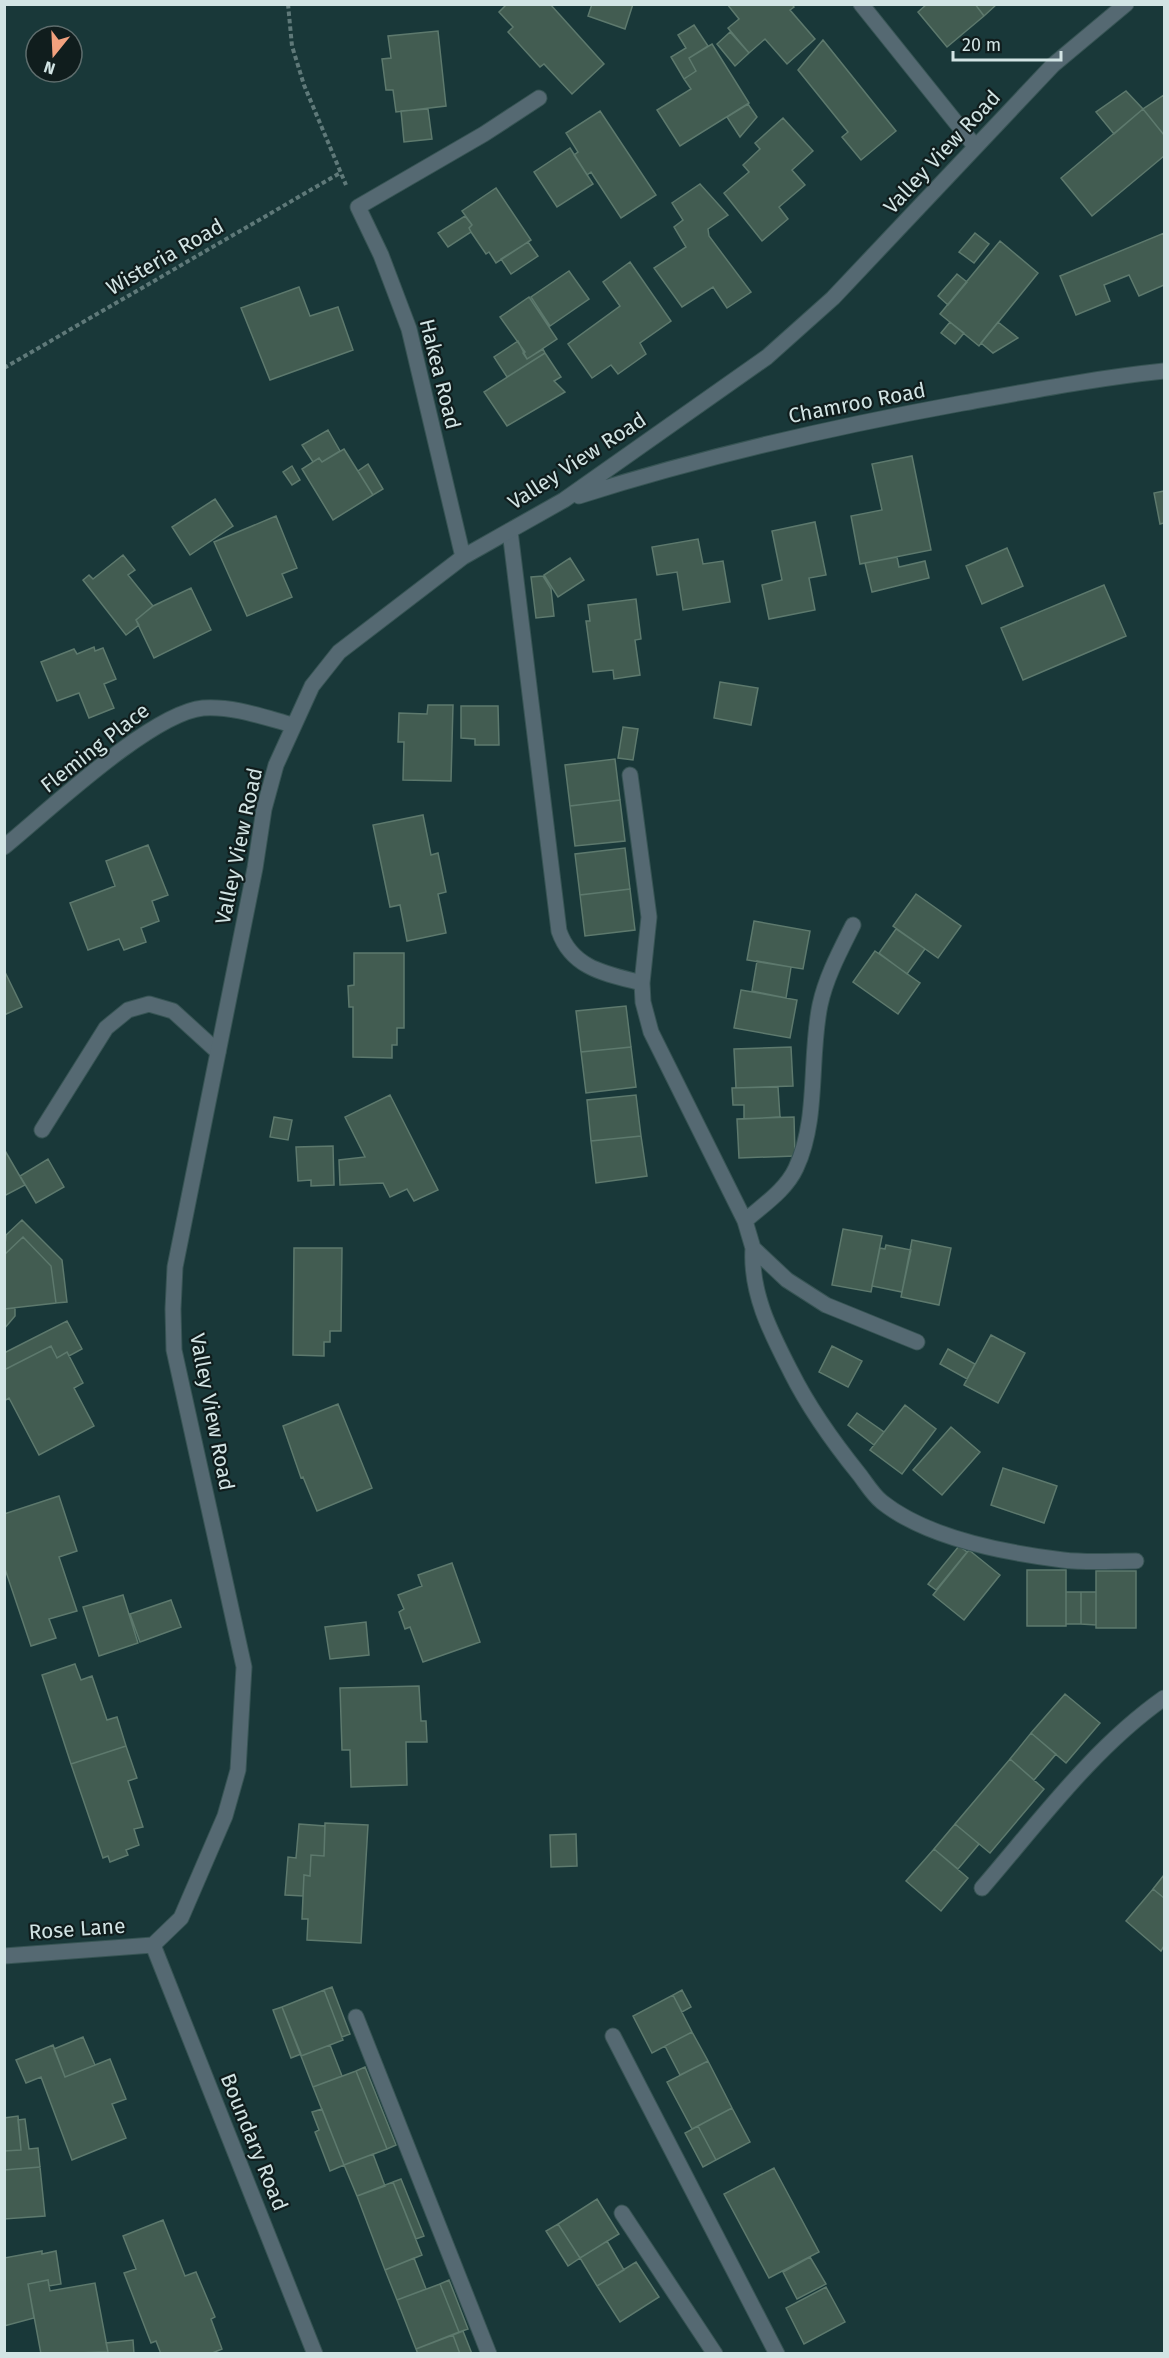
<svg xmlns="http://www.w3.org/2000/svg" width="1169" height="2358" font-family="'Fira Sans',sans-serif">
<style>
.building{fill:#425c51;stroke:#5d796d;stroke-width:1.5}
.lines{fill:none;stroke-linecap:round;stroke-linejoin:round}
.lane-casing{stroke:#375454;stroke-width:17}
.street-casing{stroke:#375454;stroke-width:17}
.path{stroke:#5f7979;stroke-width:4;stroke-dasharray:4.5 3;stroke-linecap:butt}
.lane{stroke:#556972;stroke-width:15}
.street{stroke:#556972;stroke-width:15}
.labels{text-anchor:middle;stroke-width:4.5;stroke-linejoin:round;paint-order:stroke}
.street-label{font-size:21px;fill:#d2e4e4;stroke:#101d1d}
</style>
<rect width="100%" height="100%" fill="#193839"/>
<path class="building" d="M507,4H550L604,64L572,94L544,64L540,67L508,32L513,27L499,12Z
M592,4H633L625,29L588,16Z
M727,4H792L794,7L790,10L815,39L787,64L765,39L749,53L728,28L739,19Z
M927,4H975L984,16L947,47L918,12Z
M975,4H997L984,16Z
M694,25L708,46L689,58L696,71L684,79L671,57L686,48L678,35Z
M438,31L446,106L396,112L393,90H386L382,59L391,58L388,36Z
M730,32L749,53L735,66L717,44Z
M823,40L896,131L861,160L842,137L848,132L798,70Z
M712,44L749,103L680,146L657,110L691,89L684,79L696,71L689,58Z
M1126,91L1143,109L1114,134L1096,112Z
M1164,95V135L1143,109Z
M748,104L757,117L740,137L727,117Z
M428,109L432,139L404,142L401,111Z
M1143,109L1164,135V156L1092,216L1061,178Z
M600,111L656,195L621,218L591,172L587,175L574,155L578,152L566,133Z
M783,118L813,151L792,170L805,185L779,207L788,219L762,241L724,193L749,172L743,165L760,149L755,143Z
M570,148L593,184L557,207L534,172Z
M700,184L728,215L708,229L709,236L751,292L727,308L713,287L682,307L654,268L686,247L674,227L683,220L672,203Z
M496,188L531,240L496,263L489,252L486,254L471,232L469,228L472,225L462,211Z
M465,216L472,225L469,228L471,232L448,247L438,233Z
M975,233L989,244L974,263L959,252Z
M1164,233V285L1139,296L1129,275L1104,285L1110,301L1076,315L1060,276Z
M1000,241L1038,273L979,346L940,314Z
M528,242L538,256L511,274L501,259Z
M630,262L671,321L640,343L646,354L618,374L611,365L592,378L568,344L620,306L603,282Z
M569,271L589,299L550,326L531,297Z
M957,274L967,282L948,305L938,296Z
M299,287L310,316L338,307L353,350L270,380L241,308Z
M529,297L557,339L527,359L523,353L525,352L500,317Z
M950,322L964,333L955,344L941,333Z
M998,322L1018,338L993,353L981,343Z
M518,341L527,359L543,349L545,353L507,377L494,357Z
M545,353L561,377L554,381L565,392L507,426L484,392Z
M328,430L340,451L322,462L319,458L313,462L302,445Z
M344,449L373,495L333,520L302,469L319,458L322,462Z
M912,456L931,550L860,564L851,516L882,510L872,464Z
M368,464L383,489L373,495L358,471Z
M292,466L300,480L292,485L283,472Z
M1164,491V523L1160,524L1154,493Z
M215,499L233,526L190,555L172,527Z
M276,516L297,568L282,574L292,597L247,616L214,542Z
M815,522L826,575L809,578L815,610L769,619L762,585L782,580L772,531Z
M698,539L703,564L723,561L730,602L683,610L677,572L657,575L652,547Z
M1007,548L1023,586L982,604L966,566Z
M123,555L135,570L128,575L153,606L136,620L139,625L126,635L83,580L89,575L93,579Z
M897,557L899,567L925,561L929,578L872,592L865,563Z
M570,558L584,580L558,597L544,575Z
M543,576L551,589L554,616L536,618L531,577Z
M1104,585L1126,636L1023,680L1001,628Z
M191,588L211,630L154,658L136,620L153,606Z
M636,599L641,639L635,640L640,675L614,679L613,670L593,672L586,621H590L588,605Z
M94,647L95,651L103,648L116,679L104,684L114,708L89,718L79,693L57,701L41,662L74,649L77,654Z
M720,682L758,688L751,725L714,718Z
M428,705H453L451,781L403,780L404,742H398L399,713L427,714Z
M461,706H498L499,745H475V739L461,738Z
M623,727L638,729L633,760L618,758Z
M615,759L620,800L570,806L565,765Z
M620,800L625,841L575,846L570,806Z
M423,815L431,855L438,853L446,892L438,894L446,933L407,941L400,905L390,907L373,825Z
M148,845L168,895L152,901L159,921L141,928L146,942L124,950L119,939L88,950L70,903L115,886L106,861Z
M625,848L630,889L580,895L575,854Z
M630,889L635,930L585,936L580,895Z
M916,894L961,926L938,958L893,926Z
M754,921L810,931L803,969L747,960Z
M896,929L925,949L907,974L879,953Z
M875,951L920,983L898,1014L853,982Z
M354,953H404V1028H397V1045H392V1058L353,1057V1007H349L348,986L354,985Z
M757,961L791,967L786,998L752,991Z
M4,970L22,1007L4,1015Z
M741,990L797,1000L790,1038L734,1028Z
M626,1006L631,1047L581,1052L576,1011Z
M631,1047L636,1087L586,1093L581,1052Z
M791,1047L793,1086L736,1088L734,1049Z
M778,1087L780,1117L744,1119V1105H733L732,1088Z
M390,1095L438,1190L414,1201L407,1189L390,1197L383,1183L340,1185L339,1160L365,1157L345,1117Z
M636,1095L641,1136L591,1141L587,1100Z
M274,1117L292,1120L288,1140L270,1137Z
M794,1117L795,1156L739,1158L737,1119Z
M641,1136L647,1176L596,1183L591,1141Z
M333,1146L334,1185L311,1186V1180L298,1181L296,1147Z
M4,1149L25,1185L4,1196Z
M48,1159L64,1187L36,1203L20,1176Z
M22,1220L62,1260L67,1302L56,1303L51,1266L23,1237L4,1255L6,1235Z
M843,1229L882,1236L871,1292L832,1285Z
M23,1237L51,1266L56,1303L4,1309V1255Z
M912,1240L951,1248L939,1305L901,1297Z
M886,1245L911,1250L902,1292L872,1286L880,1248L885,1249Z
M294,1248H342L341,1331H330V1342H324V1356L293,1355Z
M15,1308V1316L4,1329V1309Z
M67,1321L82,1349L69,1356L67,1352L57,1358L51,1346L4,1370V1353Z
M991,1335L1025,1353L998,1403L964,1385Z
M51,1346L57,1358L67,1352L83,1383L74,1388L94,1426L39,1455L9,1398L4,1401V1370Z
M832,1346L862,1361L848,1387L819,1372Z
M948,1349L975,1364L967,1379L940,1364Z
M338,1404L372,1488L317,1511L303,1477L301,1478L283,1426Z
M905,1405L936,1429L902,1474L870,1450Z
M857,1413L884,1432L874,1445L848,1425Z
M951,1427L980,1452L942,1495L913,1470Z
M1003,1468L1057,1486L1044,1523L991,1505Z
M59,1496L77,1551L59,1557L77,1611L49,1619L56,1638L31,1646L4,1566V1514Z
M959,1546L967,1552L936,1590L928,1584Z
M969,1550L1000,1575L964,1620L933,1595Z
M452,1563L480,1642L423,1662L410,1627L405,1629L399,1612L404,1609L398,1595L422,1586L418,1575Z
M1027,1570H1066V1626H1027Z
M1096,1571H1136V1628H1096Z
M1066,1592H1081V1624H1066Z
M1081,1592H1096V1625L1081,1624Z
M123,1595L138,1643L99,1656L83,1607Z
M171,1600L181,1627L140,1642L130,1614Z
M366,1622L369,1655L330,1659L325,1627Z
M75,1664L81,1680L92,1676L107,1720L117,1717L126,1746L71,1764L42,1675Z
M419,1686L421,1721H426L427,1742H406L407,1785L351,1787L350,1750H342L340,1688Z
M1065,1694L1100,1723L1066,1763L1031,1733Z
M1031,1733L1056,1754L1034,1780L1010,1759Z
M126,1746L137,1778L128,1781L143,1827L134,1829L139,1845L126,1850L128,1855L110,1862L108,1856L103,1858L71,1764Z
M1010,1759L1044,1789L990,1853L955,1824Z
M325,1823L368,1825L361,1943L307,1940L308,1919H302L304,1875L310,1876L311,1855L324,1856Z
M299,1824L325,1826L324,1856L311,1855L310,1876L304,1875L303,1896L285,1895L288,1857L296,1858Z
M955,1824L979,1844L958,1869L934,1849Z
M576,1834L577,1866L551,1867L550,1835Z
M934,1849L968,1878L941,1911L906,1881Z
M1164,1875V1898L1153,1889Z
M1153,1889L1164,1898V1946L1161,1951L1126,1921Z
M332,1987L350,2034L342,2037L324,1990Z
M324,1990L343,2040L301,2056L282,2007Z
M682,1990L691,2007L682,2012L673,1995Z
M673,1995L692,2032L652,2053L633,2016Z
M282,2007L301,2054L291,2058L273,2010Z
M692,2032L708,2061L680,2075L665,2046Z
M83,2037L95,2065L65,2077L54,2049Z
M53,2045L65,2077L110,2059L126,2099L112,2104L126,2138L72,2160L41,2077L26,2083L16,2060Z
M330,2045L342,2076L313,2087L301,2056Z
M708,2061L732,2108L692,2129L667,2082Z
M365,2067L396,2145L387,2149L356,2071Z
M356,2071L387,2149L344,2165L313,2087Z
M732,2108L750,2142L716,2160L698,2126Z
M322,2109L344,2165L330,2171L315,2132L319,2130L312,2112Z
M18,2116L21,2150L4,2151V2118Z
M25,2119L29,2149L38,2148L40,2167L4,2170V2151L21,2150L18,2120Z
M698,2126L716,2160L703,2167L685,2133Z
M373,2154L385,2186L357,2196L344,2165Z
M40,2167L45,2216L4,2219V2170Z
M774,2168L819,2252L769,2278L724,2194Z
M401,2179L424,2236L416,2239L393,2182Z
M393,2182L422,2255L385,2270L357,2196Z
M597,2199L619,2234L580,2258L558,2224Z
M163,2220L185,2276L196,2272L215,2317L211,2319L222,2349L210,2354H161L156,2341L151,2343L124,2273L136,2269L123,2236Z
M558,2224L580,2258L568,2266L546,2231Z
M607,2241L624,2270L597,2286L580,2258Z
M42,2251V2254L56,2251L61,2284L49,2286L48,2280L28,2284L34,2318L4,2326V2258Z
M810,2257L826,2284L797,2299L783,2272Z
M414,2258L426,2289L397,2300L385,2270Z
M636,2262L659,2297L620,2322L597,2286Z
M48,2280L50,2291L95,2283L108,2352L41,2354L28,2284Z
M449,2280L468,2329L459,2332L440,2284Z
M440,2284L459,2332L416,2349L397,2300Z
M826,2287L845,2322L804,2344L786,2308Z
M463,2331L472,2354H460L453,2335Z
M453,2335L460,2354H418L416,2349Z
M133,2340L134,2354H98L108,2352L106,2343Z"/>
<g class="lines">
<defs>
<path id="lane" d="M510,531L559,931C572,969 607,974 642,983
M630,775L649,917L642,983L643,1002L651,1032L745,1221L753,1248L787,1280L826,1305L917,1342
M42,1130L106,1028L128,1010L149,1004L173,1011L218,1052
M745,1221C763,1205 786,1190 796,1168C819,1119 809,1058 820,1005C826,977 840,951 853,925
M753,1248C750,1293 771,1333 791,1372C809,1408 834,1443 859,1474C866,1483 873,1495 882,1502C927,1538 1006,1553 1063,1560C1087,1563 1112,1561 1136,1561
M982,1888C1039,1822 1093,1748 1164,1698
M356,2017L489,2354
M613,2036L777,2354
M622,2213L715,2354"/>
<path id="street" d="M861,4L974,145
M579,496C705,456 832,427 963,403C1030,391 1096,378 1164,371
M463,557L409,329L381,255L358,207L484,134L539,98
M4,847C47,812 151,713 203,708C234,706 263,717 293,725
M153,1945L181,1918L225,1816L238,1770L244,1667L174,1350L173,1309L175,1267L255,868L264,809L276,765L312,686L339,652L463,557L564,500L767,357L833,298L1053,65L1126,4
M153,1945L315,2354
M4,1956L153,1945"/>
</defs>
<use href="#lane" class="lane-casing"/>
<use href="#street" class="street-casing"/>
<path class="path" d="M288,4L292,46L304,85L346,185
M4,368L340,173"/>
<use href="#lane" class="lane"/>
<use href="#street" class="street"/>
</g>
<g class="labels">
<g class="street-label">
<text transform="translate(942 152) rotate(-47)" y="7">Valley View Road</text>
<text transform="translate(165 257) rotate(-30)" y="7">Wisteria Road</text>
<text transform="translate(440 374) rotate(76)" y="7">Hakea Road</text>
<text transform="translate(857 403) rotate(-11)" y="7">Chamroo Road</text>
<text transform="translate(577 461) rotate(-33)" y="7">Valley View Road</text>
<text transform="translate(95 748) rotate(-38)" y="7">Fleming Place</text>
<text transform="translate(239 846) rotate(-78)" y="7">Valley View Road</text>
<text transform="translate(212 1412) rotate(79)" y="7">Valley View Road</text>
<text transform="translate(77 1929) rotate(-4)" y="7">Rose Lane</text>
<text transform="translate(254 2142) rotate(68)" y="7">Boundary Road</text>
</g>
</g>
<rect width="1169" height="2358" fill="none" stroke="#d2e4e4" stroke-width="12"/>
<g transform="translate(54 54) rotate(198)"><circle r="28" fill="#101d1d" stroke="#5e6d6d" stroke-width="1.5"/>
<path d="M0-4.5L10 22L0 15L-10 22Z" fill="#f2a17e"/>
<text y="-9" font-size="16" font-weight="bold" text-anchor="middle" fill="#d2e4e4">N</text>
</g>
<path d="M953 51v9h108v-9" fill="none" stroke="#d2e4e4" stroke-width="3"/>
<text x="962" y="51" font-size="18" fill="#d2e4e4" stroke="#101d1d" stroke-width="4.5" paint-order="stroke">20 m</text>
</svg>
